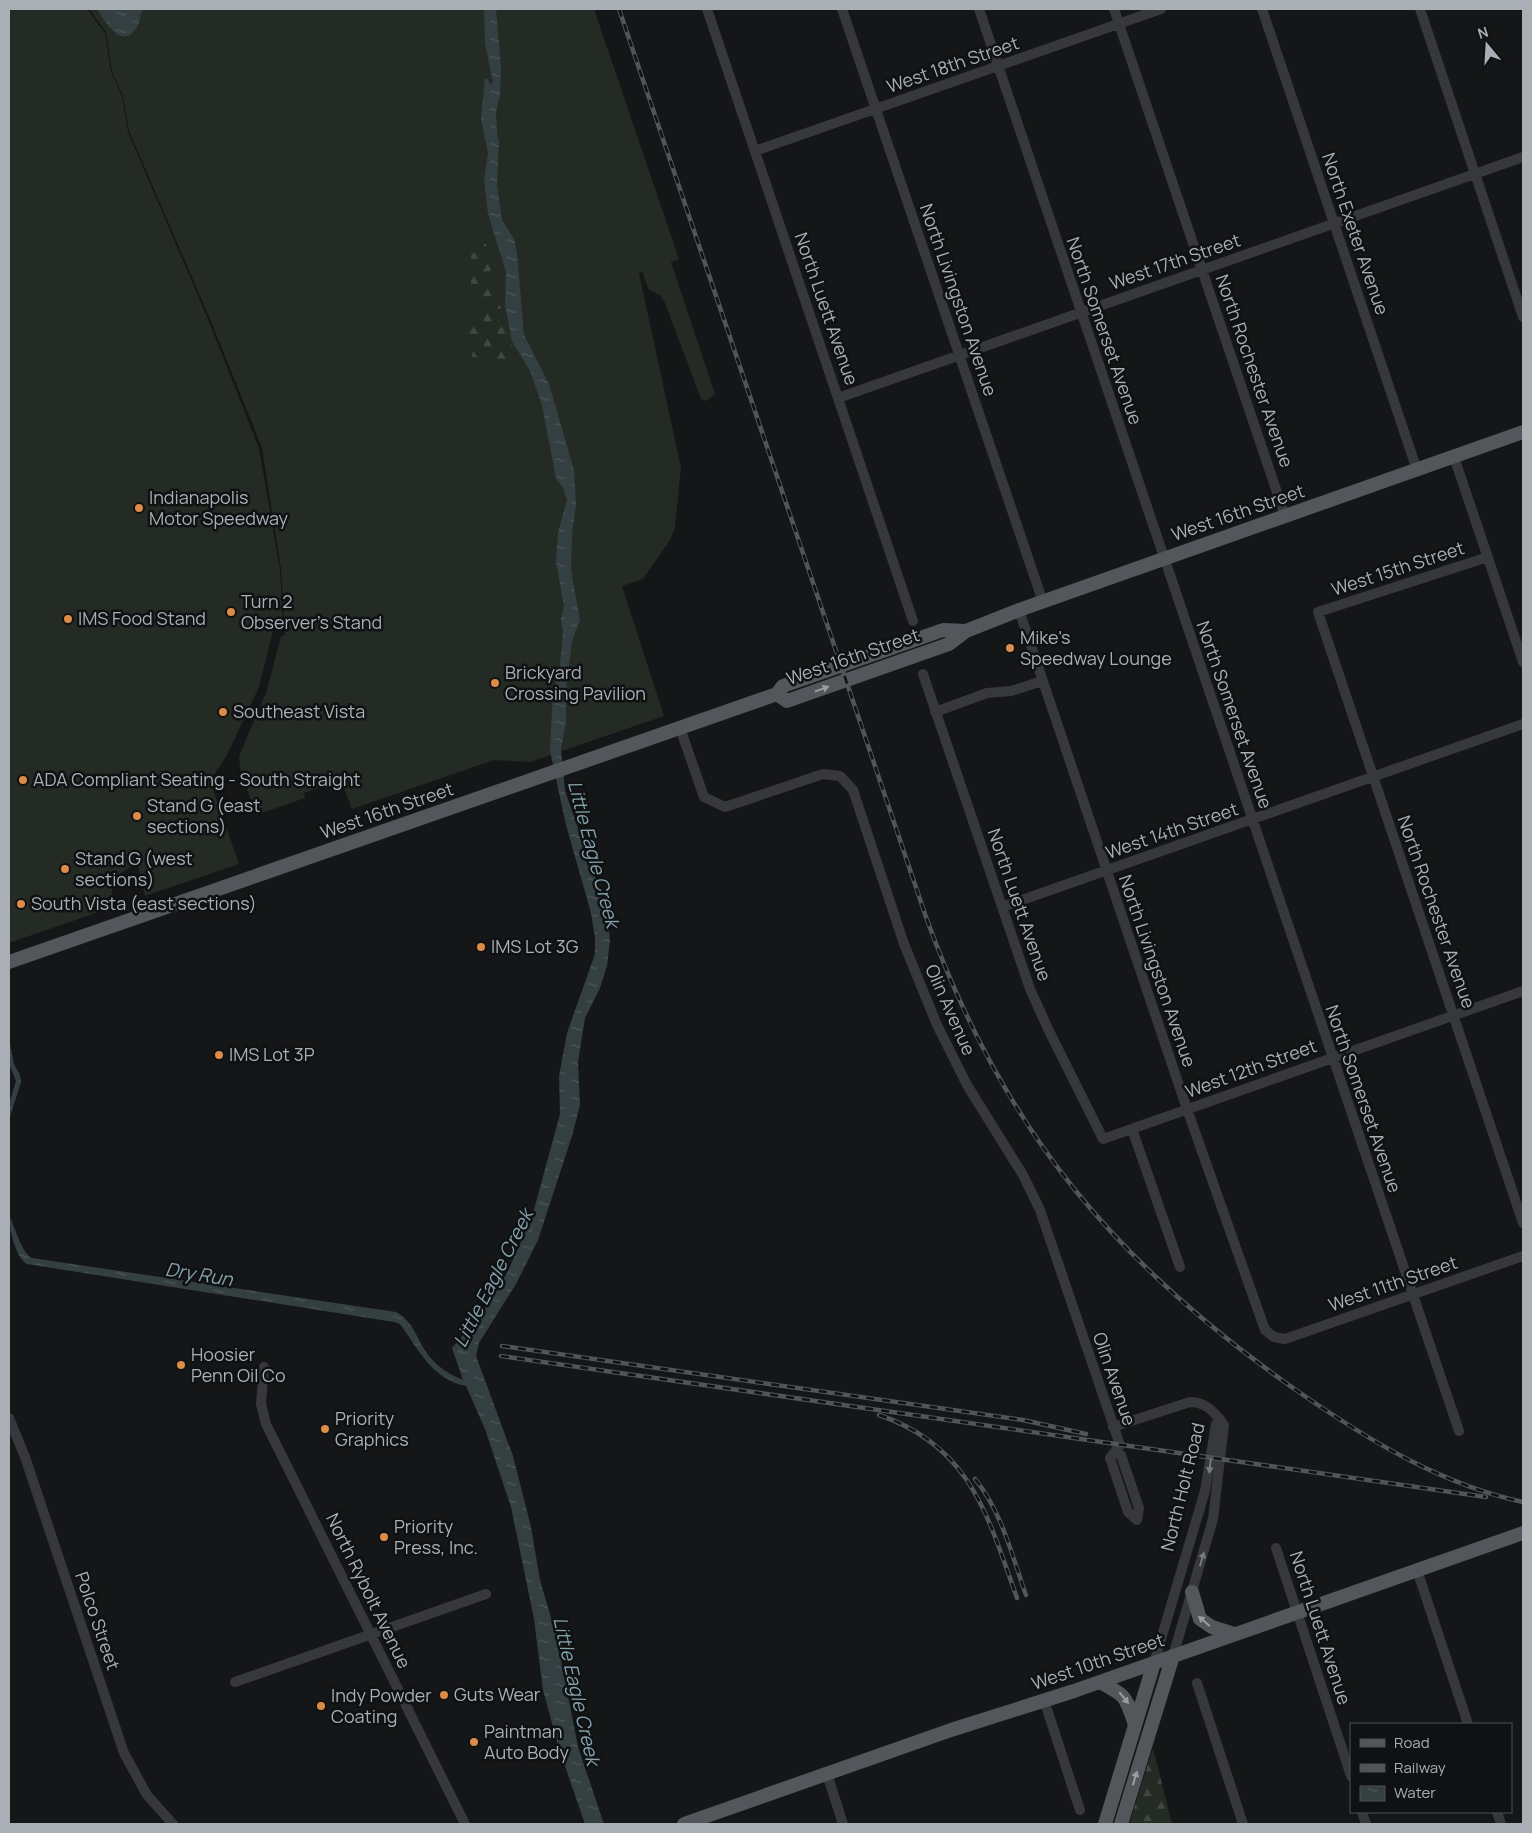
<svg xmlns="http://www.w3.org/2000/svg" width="1532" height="1833" font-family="Manrope,sans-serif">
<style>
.grass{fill:#242b24}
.forest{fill:url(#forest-firs)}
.water{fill:url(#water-ripples)}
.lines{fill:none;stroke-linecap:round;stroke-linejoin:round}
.minor{stroke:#37383b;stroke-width:10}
.major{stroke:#53565a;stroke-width:14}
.rail-casing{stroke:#525558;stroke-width:4.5}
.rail{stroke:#101112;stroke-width:2.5;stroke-dasharray:8;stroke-linecap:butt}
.oneway{fill:#989da3}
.oneway2{fill:#76797e}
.poi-dot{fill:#dd8c47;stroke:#101112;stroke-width:2}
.labels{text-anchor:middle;stroke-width:5;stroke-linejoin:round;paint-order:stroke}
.street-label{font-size:18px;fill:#a9afb5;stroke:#101112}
.poi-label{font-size:18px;fill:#a9afb5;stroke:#101112;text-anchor:start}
.water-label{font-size:19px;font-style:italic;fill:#84a2ad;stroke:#101112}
</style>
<defs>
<pattern id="forest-firs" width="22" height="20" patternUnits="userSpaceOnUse" patternTransform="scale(1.25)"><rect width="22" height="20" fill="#242b24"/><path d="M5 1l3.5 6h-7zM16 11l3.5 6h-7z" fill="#414742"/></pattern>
<pattern id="water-ripples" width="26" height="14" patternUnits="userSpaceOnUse" patternTransform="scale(1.25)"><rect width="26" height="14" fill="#343f42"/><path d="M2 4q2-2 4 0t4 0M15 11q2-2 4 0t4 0" fill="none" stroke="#4f585b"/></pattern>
</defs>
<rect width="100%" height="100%" fill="#151617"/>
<path class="grass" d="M9,9H87L105,33L111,72L122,96L128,132L208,319L259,448L280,569L283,624L274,627L259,687L227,755L210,781L239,864L145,896L137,862L110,881L113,885L110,908L9,943Z
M89,9H594L679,259L671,262L715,394L706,401L701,399L665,303L661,296L649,290L642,272L639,273L681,468L675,528L670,540L643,579L622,586L664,716L530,762L494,760L352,809L341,780L304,793L305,798L256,815L240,769L239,756L267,690L281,636L285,635L281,569L262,448L210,319L129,131L123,96L112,72L106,32Z"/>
<path class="forest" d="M479,243L486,244L491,269L486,286C506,305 510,338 517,364L493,372L491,359L472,357L467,324L481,308L471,294V254L476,252Z
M1153,1748L1172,1824H1129Z"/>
<path class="water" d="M97,9H144C139,14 141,21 137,27C122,52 105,21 97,9Z
M484,9H496L501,68L500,95L496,112L497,134L499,141L497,185L502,220L514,239L517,253L524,335L549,384L574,470L576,505L572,533L571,570L580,620L572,641L566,690V722L561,749L565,791L606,907L610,940L607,966L600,988L585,1018L578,1062L580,1105L572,1136L538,1240L516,1284L479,1343L476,1356L513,1456L531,1527L540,1580L556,1635L578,1747L604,1824H585L559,1749L543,1690L534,1619L511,1507L485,1429L466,1386C432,1379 419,1350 400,1324L394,1322L27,1264C15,1257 9,1228 9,1215C15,1227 21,1252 32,1258L396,1312C412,1320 417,1338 426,1352C435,1365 448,1374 463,1380L452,1348L479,1316L507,1273L532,1217L560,1114L559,1076L567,1033L595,954V938L591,913L566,825L550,751L553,690L559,676L563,632L561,619L564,606L556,562L558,533L567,500L563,488L556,478L542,405L530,371L512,341L505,305L506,272L488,214L484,180L488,153L481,119L485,79L487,78L491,85L493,82L485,44Z
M9,1039L14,1064L20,1075L21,1082L9,1120V1104L16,1081L9,1064Z"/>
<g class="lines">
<path class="minor" d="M707,9L913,621
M842,9L1043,602
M979,9L1459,1431
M1114,9L1285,516
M1262,9L1417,470
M1420,9L1523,317
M755,151L1161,9
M838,398L1523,157
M1454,457L1523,662
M1488,557L1318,612L1523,1223
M1019,610L1187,1109L1265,1330L1274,1337L1285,1339L1523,1256
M923,674L1030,989L1049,1031L1103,1139L1523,991
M935,712L987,693L1011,691L1042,681
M680,728L704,797L725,807L823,774L840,776L853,790L904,944L937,1025L967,1085L1023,1175L1040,1210L1120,1445L1110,1458L1128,1512L1137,1520
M1002,907L1523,724
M1132,1129L1180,1267
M264,1367L261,1404L266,1424L465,1824
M9,1418L25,1457L124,1753L147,1795L173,1824
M1113,1427L1190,1402C1207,1402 1215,1413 1224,1425L1213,1519L1173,1656
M1115,1453L1121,1455L1139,1508L1137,1520
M1276,1548L1351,1776
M1417,1570L1468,1724
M1154,1663L1205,1491L1216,1424L1220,1419
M235,1682L486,1594
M1197,1683L1243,1824
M1044,1700L1080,1810
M827,1774L843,1824
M1362,1812L1366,1824
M1497,1812L1501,1824"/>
<path class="major" d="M777,694L787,701L949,644L966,631L1019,610L1523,432
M9,962L777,694L783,686L943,630L966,631
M1192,1592L1200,1619L1212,1627L1234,1634
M1100,1682C1128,1697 1125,1696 1135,1725
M684,1824L951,1730L1074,1691L1523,1533
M1105,1824L1154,1663
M1121,1824L1173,1656"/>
<defs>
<path id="rail" d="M619,9L926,917C1004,1134 1120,1270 1309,1399C1375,1444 1444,1485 1523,1502
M502,1346L1023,1420L1086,1434
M501,1356L1486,1497
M879,1415C971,1446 988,1517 1017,1598
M975,1479C1002,1512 1012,1556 1026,1595"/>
</defs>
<use href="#rail" class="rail-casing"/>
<use href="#rail" class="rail"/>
</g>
<defs><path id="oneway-solid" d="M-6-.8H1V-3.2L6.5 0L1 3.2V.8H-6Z" transform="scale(1.25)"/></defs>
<g class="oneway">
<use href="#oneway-solid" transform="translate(822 689) rotate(-19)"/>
<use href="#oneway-solid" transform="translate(1204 1621) rotate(-139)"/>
<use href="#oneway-solid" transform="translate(1124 1698) rotate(51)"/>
<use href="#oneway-solid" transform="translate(1135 1778) rotate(-73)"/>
</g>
<g class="oneway2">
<use href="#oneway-solid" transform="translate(1210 1466) rotate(97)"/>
<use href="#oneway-solid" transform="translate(1202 1559) rotate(-74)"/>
</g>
<g class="poi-dot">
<circle cx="139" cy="508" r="5"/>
<circle cx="231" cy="612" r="5"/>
<circle cx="68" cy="619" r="5"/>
<circle cx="1010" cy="648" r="5"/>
<circle cx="495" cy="683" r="5"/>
<circle cx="223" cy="712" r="5"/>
<circle cx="23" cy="780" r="5"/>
<circle cx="137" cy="816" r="5"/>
<circle cx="65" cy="869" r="5"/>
<circle cx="21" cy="904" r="5"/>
<circle cx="481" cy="947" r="5"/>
<circle cx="219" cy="1055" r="5"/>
<circle cx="181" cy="1365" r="5"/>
<circle cx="325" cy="1429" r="5"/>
<circle cx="384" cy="1537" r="5"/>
<circle cx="444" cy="1695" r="5"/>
<circle cx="321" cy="1706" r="5"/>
<circle cx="474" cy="1742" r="5"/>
</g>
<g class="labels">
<g class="street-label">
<text transform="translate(953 65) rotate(-19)" y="6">West 18th Street</text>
<text transform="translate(1355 234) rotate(71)" y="6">North Exeter Avenue</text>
<text transform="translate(1175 262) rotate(-19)" y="6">West 17th Street</text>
<text transform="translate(958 300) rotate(71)" y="6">North Livingston Avenue</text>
<text transform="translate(826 309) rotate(71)" y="6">North Luett Avenue</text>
<text transform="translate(1104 331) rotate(71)" y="6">North Somerset Avenue</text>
<text transform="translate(1254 371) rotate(71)" y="6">North Rochester Avenue</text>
<text transform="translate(1238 513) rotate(-19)" y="6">West 16th Street</text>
<text transform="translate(1398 569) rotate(-18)" y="6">West 15th Street</text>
<text transform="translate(853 657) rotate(-19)" y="6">West 16th Street</text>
<text transform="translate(1234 715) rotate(71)" y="6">North Somerset Avenue</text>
<text transform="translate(387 811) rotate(-19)" y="6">West 16th Street</text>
<text transform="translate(1172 831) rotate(-19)" y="6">West 14th Street</text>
<text transform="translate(1019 905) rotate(71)" y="6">North Luett Avenue</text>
<text transform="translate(1436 912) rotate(71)" y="6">North Rochester Avenue</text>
<text transform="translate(1157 971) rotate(71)" y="6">North Livingston Avenue</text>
<text transform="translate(950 1010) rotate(66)" y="6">Olin Avenue</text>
<text transform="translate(1251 1069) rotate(-20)" y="6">West 12th Street</text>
<text transform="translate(1363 1099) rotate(71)" y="6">North Somerset Avenue</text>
<text transform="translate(1393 1284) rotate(-19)" y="6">West 11th Street</text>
<text transform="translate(1114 1379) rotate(71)" y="6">Olin Avenue</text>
<text transform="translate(1183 1487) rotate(-76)" y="6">North Holt Road</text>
<text transform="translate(368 1591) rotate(64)" y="6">North Rybolt Avenue</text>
<text transform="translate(97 1621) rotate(71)" y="6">Polco Street</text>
<text transform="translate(1320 1628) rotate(72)" y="6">North Luett Avenue</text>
<text transform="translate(1098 1662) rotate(-19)" y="6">West 10th Street</text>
</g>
<g class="poi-label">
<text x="149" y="504">Indianapolis<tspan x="149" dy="21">Motor Speedway</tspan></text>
<text x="241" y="608">Turn 2<tspan x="241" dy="21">Observer's Stand</tspan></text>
<text x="78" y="625">IMS Food Stand</text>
<text x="1020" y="644">Mike's<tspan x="1020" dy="21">Speedway Lounge</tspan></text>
<text x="505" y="679">Brickyard<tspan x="505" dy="21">Crossing Pavilion</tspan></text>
<text x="233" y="718">Southeast Vista</text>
<text x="33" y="786">ADA Compliant Seating - South Straight</text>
<text x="147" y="812">Stand G (east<tspan x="147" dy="21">sections)</tspan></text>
<text x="75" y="865">Stand G (west<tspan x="75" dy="21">sections)</tspan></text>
<text x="31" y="910">South Vista (east sections)</text>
<text x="491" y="953">IMS Lot 3G</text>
<text x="229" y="1061">IMS Lot 3P</text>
<text x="191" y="1361">Hoosier<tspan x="191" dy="21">Penn Oil Co</tspan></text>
<text x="335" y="1425">Priority<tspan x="335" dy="21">Graphics</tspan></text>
<text x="394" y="1533">Priority<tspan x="394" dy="21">Press, Inc.</tspan></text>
<text x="454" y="1701">Guts Wear</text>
<text x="331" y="1702">Indy Powder<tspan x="331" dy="21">Coating</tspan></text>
<text x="484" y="1738">Paintman<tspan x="484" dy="21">Auto Body</tspan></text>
</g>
<g class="water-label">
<text transform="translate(594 854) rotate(75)" y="7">Little Eagle Creek</text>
<text transform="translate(199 1274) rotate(9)" y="7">Dry Run</text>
<text transform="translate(493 1278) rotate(-63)" y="7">Little Eagle Creek</text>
<text transform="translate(577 1691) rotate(77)" y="7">Little Eagle Creek</text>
</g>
</g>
<rect width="1532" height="1833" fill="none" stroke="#a9afb5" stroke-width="20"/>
<rect x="1350" y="1723" width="162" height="90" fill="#101112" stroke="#4d5053"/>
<rect x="1360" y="1739" width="25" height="8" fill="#53565a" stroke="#4d5053"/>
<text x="1394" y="1748" font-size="15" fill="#a9afb5">Road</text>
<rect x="1360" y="1764" width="25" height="8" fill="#525558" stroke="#4d5053"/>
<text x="1394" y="1773" font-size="15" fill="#a9afb5">Railway</text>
<rect x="1360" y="1786" width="25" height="15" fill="url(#water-ripples)" stroke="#4d5053"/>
<text x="1394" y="1798" font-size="15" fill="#a9afb5">Water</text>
<g transform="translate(1487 45) rotate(342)" stroke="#101112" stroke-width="4" paint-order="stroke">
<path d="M0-4L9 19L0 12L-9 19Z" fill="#a9afb5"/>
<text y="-8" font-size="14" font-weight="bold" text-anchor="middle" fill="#a9afb5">N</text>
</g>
</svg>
